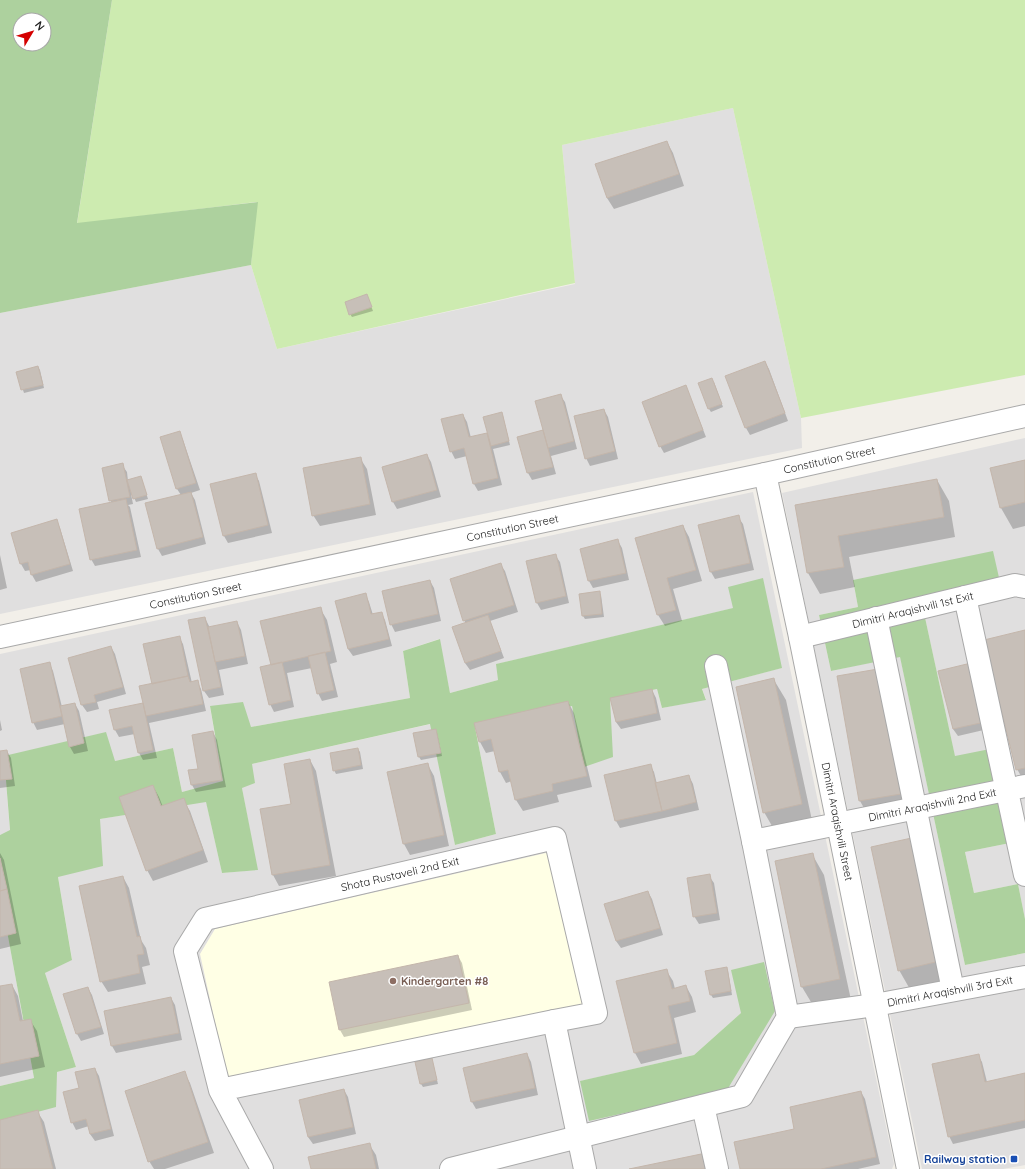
<svg xmlns="http://www.w3.org/2000/svg" width="1025" height="1169" font-family="Quicksand,sans-serif">
<style>
.residential{fill:#e0dfdf;fill-rule:evenodd}
.education{fill:#ffffe5}
.grass{fill:#cdebb0}
.forest{fill:#add19e;fill-rule:evenodd}
.shadow{fill:#0003}
.building{fill:#c7bfb8;stroke:#c4b6ab}
.lines{fill:none;stroke-linecap:round;stroke-linejoin:round}
.minor-casing{stroke:#a9a9a9;stroke-width:24}
.minor{stroke:#fff;stroke-width:22}
.education-dot{fill:#8d6e63;stroke:#fff;stroke-width:1.5}
.transit-dot{fill:#1a4fb4;stroke:#fff;stroke-width:1.5}
.labels{text-anchor:middle;stroke-width:3;stroke-linejoin:round;paint-order:stroke}
.street-label{font-size:11px;fill:#222;stroke:#fff}
.education-label{font-size:11px;font-weight:bold;fill:#785e54;stroke:#fff;text-anchor:start}
.transit-label{font-size:11px;font-weight:bold;fill:#164399;stroke:#fff;text-anchor:end}
</style>
<rect width="100%" height="100%" fill="#f2efe9"/>
<path class="residential" d="M733,108L801,418L802,448L0,614V313L251,265L277,349L575,284L562,145Z
M1025,438V919L1018,884L974,893L965,852L1015,842L955,757L921,599L853,580L858,607L819,615L831,671L900,656L965,965L1025,953V1165L1003,1169H922L782,493Z
M753,492L894,1164L892,1169H0L57,1072L76,1067L45,973L72,959L58,877L100,819L206,801L222,873L257,870L242,788L252,764L431,724L455,845L496,834L475,727L572,706L584,767L610,699L657,689L662,708L706,699L702,689L781,668L734,608L497,664L498,680L450,693L439,639L403,651L410,698L251,727L210,707L223,782L182,792L173,748L115,761L4,756L10,831L0,835V654ZM741,1013L727,1090L581,1081L694,1055Z
M0,893L34,1078L0,1086Z"/>
<path class="education" d="M550,852L587,1008L227,1077L200,954L215,929Z"/>
<path class="grass" d="M112,0H1025V375L801,418L733,108L562,145L575,283L277,349L251,265L257,202L77,224Z"/>
<path class="forest" d="M0,0H112L77,223L258,202L251,265L0,313ZM20,20H44V44H20Z
M993,551L1000,582L921,599L955,756L995,748L1015,842L965,852L974,893L1018,884L1025,919V953L965,965L900,657L831,671L819,615L858,607L853,580Z
M763,578L782,668L702,689L706,700L662,708L657,689L610,699L613,757L584,767L572,706L475,727L496,834L455,845L430,724L252,764L255,783L242,788L258,870L222,873L206,802L100,819L103,866L58,877L72,960L45,973L76,1067L57,1072L56,1107L0,1122V1086L34,1078L0,893V835L10,830L4,756L106,732L115,761L173,748L182,792L223,781L210,706L243,702L251,727L410,698L403,651L440,639L450,693L498,680L496,664L733,608L728,587Z
M764,962L775,1011L727,1090L589,1121L580,1081L694,1055L741,1013L731,970Z"/>
<path class="shadow" d="M667,142L673,153L684,186L614,209L607,198Z
M367,296L373,311L352,317L350,314Z
M765,362L769,369L788,421L750,435L746,428Z
M38,367L40,370L44,388L24,393L17,372Z
M714,382L723,407L711,412L709,409Z
M685,386L689,394L706,437L664,453L660,446Z
M560,395L565,402L577,449L551,456L556,474L532,480L528,473L518,437L544,430Z
M604,410L608,417L618,459L590,466L586,458Z
M501,413L503,416L510,445L493,449L502,485L478,491L474,484L467,456L455,459L451,451L463,415L467,422L471,438L486,434L489,439Z
M179,432L183,440L200,490L191,493L195,500L206,544L162,556L158,549L181,495L177,489L161,438Z
M427,455L431,462L441,497L397,509L393,502L383,467Z
M360,458L367,469L376,515L320,526L313,515Z
M1025,461V526L1013,529L1001,508L991,469Z
M122,465L127,472L128,481L141,477L148,499L136,502L132,493L131,494L133,504L128,505L130,507L141,557L95,566L91,559L112,503L110,500Z
M255,474L259,481L272,533L228,543L224,536L211,485Z
M937,480L949,501L955,537L849,557L855,587L820,594L808,573L796,506Z
M738,517L743,524L754,570L715,579L711,572Z
M56,520L60,528L73,571L36,582L32,575L31,570L25,571L21,564L12,533Z
M683,526L689,537L702,581L673,589L682,621L665,626L658,615L637,539Z
M618,541L622,548L629,580L593,588L589,581L581,549Z
M0,555L7,588L0,590Z
M555,555L560,562L569,603L541,610L537,603Z
M500,564L505,571L518,612L490,621L504,658L470,670L465,663L466,624L464,620Z
M430,581L434,588L441,621L395,632L391,624Z
M599,592L601,595L604,617L585,619L583,616L580,594Z
M365,594L369,602L373,615L381,613L385,620L392,646L353,656L348,649L336,602Z
M320,608L327,620L337,662L330,664L338,697L322,701L318,693L312,668L287,673L294,707L274,712L270,704L272,666Z
M205,618L210,628L237,622L241,630L248,664L219,670L224,695L209,698L204,691L190,621Z
M1025,631V783L1017,769Z
M179,637L183,644L192,683L197,681L201,689L206,711L149,723L157,758L143,760L139,753L135,734L119,737L115,730L111,711L144,704Z
M111,647L115,654L126,694L97,702L99,709L87,712L82,705L70,658Z
M49,663L53,671L62,707L75,704L79,711L88,751L74,754L70,747L65,724L37,730L33,722Z
M878,670L912,815L872,822L860,801L838,677Z
M940,671L988,729L958,736L953,729Z
M774,680L786,700L813,825L776,833L764,812Z
M652,690L656,698L661,720L621,729L616,722Z
M568,702L574,713L592,787L557,795L559,802L523,811L516,800L512,781L506,783L500,772L495,751L486,753L480,742Z
M0,720L2,730L0,731Z
M435,730L437,733L442,756L421,760L419,757L414,734Z
M213,732L217,740L226,787L196,792L192,785L189,771L199,769Z
M358,749L360,752L363,769L336,774L334,770Z
M7,751L11,758L15,786L0,788V752Z
M310,760L316,771L336,876L279,886L273,875Z
M428,765L434,776L449,846L410,855L404,844Z
M650,765L654,772L657,784L689,776L693,784L699,810L620,828L616,821L605,776Z
M153,786L159,797L163,807L183,800L190,811L208,862L153,881L147,870Z
M916,838L955,981L911,991L899,970Z
M0,853L4,860L21,944L0,949Z
M812,854L824,875L851,1000L814,1007L802,987L776,862Z
M709,876L714,883L720,920L699,924L694,916Z
M123,877L129,888L141,940L146,948L150,965L142,967L146,984L108,992L101,981Z
M648,892L652,899L663,935L621,948L616,941L606,905Z
M458,956L462,963L472,1010L344,1037L340,1030L330,983Z
M726,968L728,971L732,995L713,998L711,995Z
M666,970L673,981L675,989L686,986L692,997L696,1012L674,1018L682,1054L641,1064L635,1053L617,982Z
M12,985L18,996L23,1021L30,1020L37,1031L45,1067L0,1077V987Z
M88,988L92,995L104,1034L81,1041L77,1034L65,995Z
M171,998L175,1005L182,1040L116,1053L112,1046L105,1012Z
M527,1054L531,1062L538,1095L476,1109L472,1102L464,1069Z
M978,1055L982,1062L987,1082L1025,1074V1128L953,1144L949,1136Z
M431,1059L433,1063L438,1084L423,1087L421,1084L416,1063Z
M95,1069L99,1076L114,1136L95,1141L90,1134L89,1126L76,1130L72,1122L80,1088Z
M184,1072L190,1083L214,1153L165,1169H154L149,1161Z
M344,1090L348,1097L356,1134L313,1144L308,1137Z
M861,1092L865,1099L880,1164L858,1169H741L795,1129Z
M37,1111L44,1122L56,1169H0V1121Z
M369,1144L376,1155L379,1169H312Z"/>
<path class="building" d="M667,141L679,174L607,198L595,164Z
M367,294L372,307L349,315L345,302Z
M765,361L785,413L745,428L725,376Z
M38,366L43,385L21,390L16,372Z
M712,378L722,404L708,409L698,383Z
M686,385L703,430L659,447L642,402Z
M561,394L574,441L548,448L535,401Z
M604,409L615,451L585,459L574,416Z
M502,412L509,441L491,446L483,417Z
M463,414L469,437L487,433L498,478L473,484L464,448L450,452L441,419Z
M543,430L553,467L527,473L517,437Z
M180,431L196,483L176,489L160,437Z
M427,454L437,490L392,502L382,467Z
M361,457L370,504L312,516L303,468Z
M1025,460V502L1000,508L990,468Z
M123,463L130,497L109,501L102,468Z
M256,473L268,525L223,536L210,484Z
M141,476L147,495L133,499L127,480Z
M937,479L944,517L838,536L844,567L807,573L795,505Z
M191,492L203,537L157,549L145,503Z
M126,499L137,550L90,560L79,509Z
M739,515L750,563L710,572L698,525Z
M57,519L70,564L31,575L28,562L20,564L11,533Z
M683,525L696,570L667,578L676,610L657,615L635,538Z
M618,539L626,573L588,581L580,549Z
M556,554L566,596L536,603L526,561Z
M501,563L514,605L463,621L450,579Z
M430,580L438,614L390,625L382,591Z
M600,591L602,614L582,616L579,594Z
M366,593L371,614L382,612L389,639L348,649L335,601Z
M321,607L331,651L271,665L260,621Z
M488,615L501,651L465,663L452,627Z
M205,617L221,687L203,691L188,620Z
M237,621L245,656L215,662L208,627Z
M1025,630V768L1016,770L984,640Z
M180,636L188,676L152,684L143,644Z
M111,646L123,687L94,695L96,702L81,705L68,658Z
M325,652L334,690L317,694L308,656Z
M50,662L62,716L32,723L20,669Z
M282,662L291,700L269,705L260,667Z
M971,663L985,722L953,729L938,671Z
M878,669L901,794L859,801L837,676Z
M188,676L190,682L198,680L203,704L146,716L139,686Z
M774,678L802,804L763,813L736,687Z
M652,689L657,713L616,722L610,698Z
M568,701L587,776L552,784L553,791L515,800L508,770L499,772L491,739L479,742L474,723Z
M75,703L84,743L69,747L60,706Z
M143,703L153,750L138,753L132,726L114,730L109,710Z
M436,729L441,753L418,757L413,733Z
M213,731L222,780L191,785L188,770L198,769L192,735Z
M358,748L361,765L333,771L330,753Z
M7,750L12,779L0,780V751Z
M310,759L330,865L272,875L260,809L291,804L284,764Z
M428,763L444,835L403,844L387,772Z
M651,764L662,811L615,821L604,775Z
M689,775L696,802L662,811L655,783Z
M153,785L161,806L184,798L203,850L146,871L119,797Z
M916,837L944,960L898,971L871,847Z
M813,853L840,979L801,987L775,861Z
M0,858L7,889L0,891Z
M710,874L717,913L693,917L687,878Z
M123,876L137,937L140,936L144,954L137,955L140,973L100,982L79,886Z
M7,889L16,933L0,937V891Z
M648,891L660,928L616,941L604,904Z
M458,955L469,1003L339,1030L329,982Z
M727,967L731,991L710,995L705,971Z
M667,969L672,989L686,985L690,1001L668,1006L677,1043L634,1053L616,981Z
M12,984L20,1021L31,1019L39,1056L0,1064V986Z
M88,987L101,1027L76,1034L63,994Z
M171,997L179,1033L111,1046L104,1011Z
M527,1053L535,1088L471,1102L463,1068Z
M979,1054L985,1082L1025,1073V1120L948,1137L932,1064Z
M432,1058L437,1080L420,1084L415,1062Z
M95,1068L111,1129L90,1134L86,1119L71,1123L63,1092L79,1088L75,1072Z
M185,1071L208,1142L148,1162L125,1091Z
M344,1089L353,1127L308,1137L299,1100Z
M861,1091L876,1157L821,1169H740L734,1142L794,1129L790,1107Z
M38,1110L53,1169H0V1120Z
M370,1143L376,1169H311L308,1157Z
M706,1153L709,1169H629Z"/>
<g class="lines">
<defs>
<g id="minor">
<path id="s1" d="M765,474L800,637L908,1169"/>
<path d="M965,597L1025,875"/>
<path d="M876,618L953,990"/>
<path id="s2" d="M0,637L765,474L1025,416"/>
<path id="s3" d="M800,637L1015,585L1025,587"/>
<path id="s4" d="M753,841L1025,786"/>
<path id="s5" d="M788,1017L875,1005L1025,977"/>
<path d="M554,1021L585,1169"/>
<path d="M220,1090L554,1021L596,1013L555,838L205,919L185,951L220,1090L262,1169"/>
<path d="M703,1106L717,1169"/>
<path d="M451,1169L742,1096L788,1017L753,841L716,666"/>
</g>
</defs>
<use href="#minor" class="minor-casing"/>
<use href="#minor" class="minor"/>
</g>
<circle class="education-dot" cx="393" cy="981" r="4"/>
<rect class="transit-dot" x="1010" y="1155" width="8" height="8" rx="2"/>
<g class="labels">
<g class="street-label">
<text dy="4" stroke="none"><textPath href="#s2" startOffset="848">Constitution Street</textPath></text>
<text dy="4" stroke="none"><textPath href="#s2" startOffset="524">Constitution Street</textPath></text>
<text dy="4" stroke="none"><textPath href="#s2" startOffset="200">Constitution Street</textPath></text>
<text dy="4" stroke="none"><textPath href="#s3" startOffset="116">Dimitri Araqishvili 1st Exit</textPath></text>
<text dy="4" stroke="none"><textPath href="#s4" startOffset="183">Dimitri Araqishvili 2nd Exit</textPath></text>
<text dy="4" stroke="none"><textPath href="#s1" startOffset="355">Dimitri Araqishvili Street</textPath></text>
<text transform="translate(400 874) rotate(-13)" y="4">Shota Rustaveli 2nd Exit</text>
<text dy="4" stroke="none"><textPath href="#s5" startOffset="164">Dimitri Araqishvili 3rd Exit</textPath></text>
</g>
<g class="education-label">
<text x="401" y="985">Kindergarten #8</text>
</g>
<g class="transit-label">
<text x="1006" y="1163">Railway station</text>
</g>
</g>
<g transform="translate(32 32) rotate(52)"><circle r="19" fill="#ffffff" stroke="#a7a7a7"/>
<path d="M0-3L7 15L0 10L-7 15Z" fill="#d40000"/>
<text y="-6" font-size="11" font-weight="bold" text-anchor="middle" fill="#222222">N</text>
</g>
</svg>
